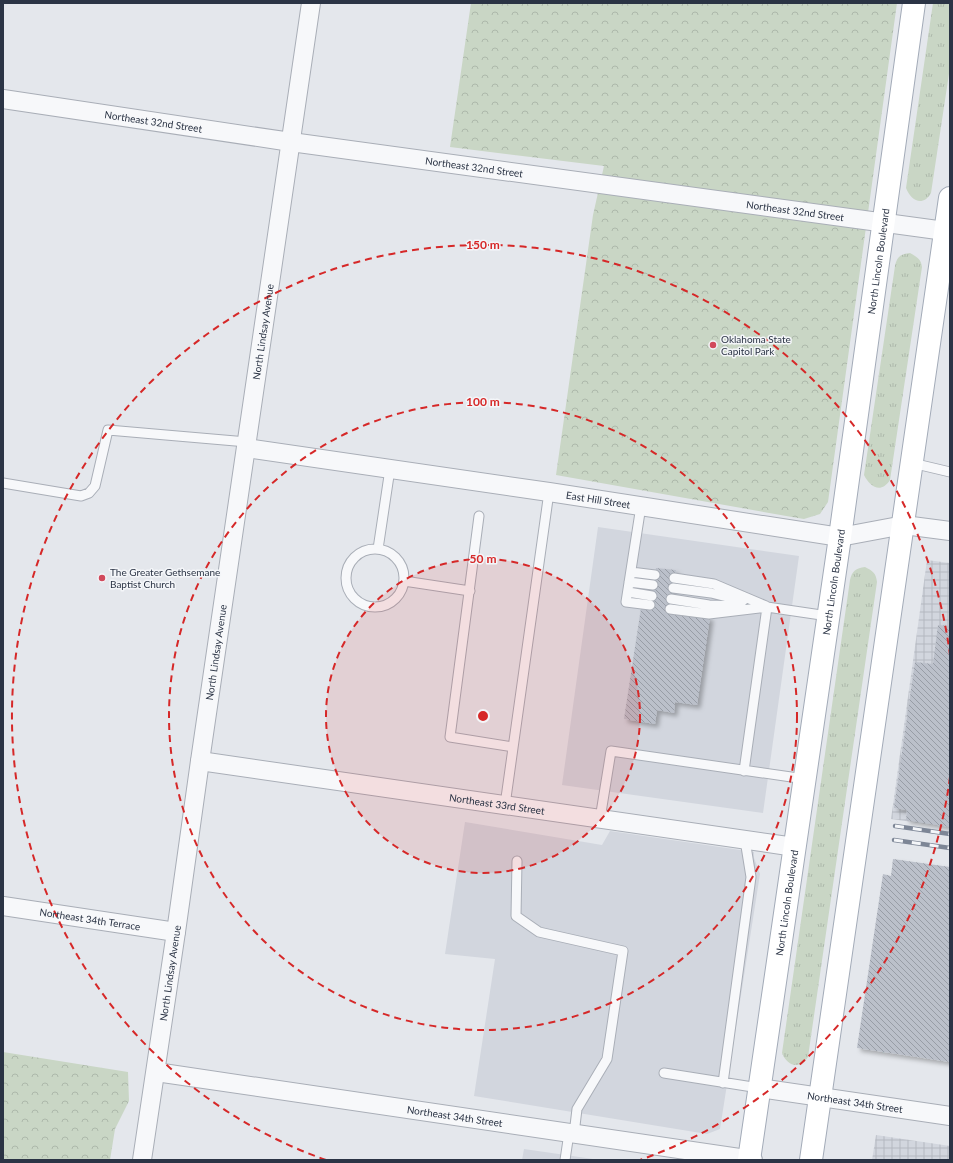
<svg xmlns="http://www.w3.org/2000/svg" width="953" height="1163" font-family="Lato,sans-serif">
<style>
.built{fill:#d2d6de}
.industrial{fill:url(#industrial-grid)}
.grass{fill:url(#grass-tufts)}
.park{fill:url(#park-crowns)}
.building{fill:url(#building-back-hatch);filter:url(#shadow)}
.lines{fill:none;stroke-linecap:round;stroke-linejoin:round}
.lane-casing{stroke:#a9aeb7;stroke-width:11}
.street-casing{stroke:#a9aeb7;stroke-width:20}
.primary-casing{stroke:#a3abb8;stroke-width:24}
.lane{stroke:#f7f8fa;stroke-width:9}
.street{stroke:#f7f8fa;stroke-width:18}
.primary{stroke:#fff;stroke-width:22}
.rail-casing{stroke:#7d8696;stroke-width:4.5}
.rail{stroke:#f4f6f9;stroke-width:3;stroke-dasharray:9;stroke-linecap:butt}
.ring{fill:none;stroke:#d62828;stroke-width:2;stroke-dasharray:7 5}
.poi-dot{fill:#d1495b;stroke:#f4f6f9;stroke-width:1.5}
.labels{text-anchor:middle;stroke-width:3;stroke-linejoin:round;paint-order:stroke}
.street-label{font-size:10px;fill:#2b3445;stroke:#f4f6f9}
.poi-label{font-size:10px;fill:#2b3445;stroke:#f4f6f9;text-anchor:start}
.centre{fill:#d62828;stroke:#f4f6f9;stroke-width:2}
.ring-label{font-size:12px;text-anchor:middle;font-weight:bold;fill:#d62828;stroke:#f4f6f9;stroke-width:3;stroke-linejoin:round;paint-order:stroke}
</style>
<defs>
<pattern id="industrial-grid" width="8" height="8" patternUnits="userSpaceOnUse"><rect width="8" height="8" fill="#d2d6de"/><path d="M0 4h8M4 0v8" fill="none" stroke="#b4b8c0"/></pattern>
<pattern id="grass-tufts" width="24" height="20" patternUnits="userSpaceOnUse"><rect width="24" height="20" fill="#c9d6c5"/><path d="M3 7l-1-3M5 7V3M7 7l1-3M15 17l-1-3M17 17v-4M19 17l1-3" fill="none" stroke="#adb8ab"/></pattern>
<pattern id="park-crowns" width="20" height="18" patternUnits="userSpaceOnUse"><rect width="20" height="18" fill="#c9d6c5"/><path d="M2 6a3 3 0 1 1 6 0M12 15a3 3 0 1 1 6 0" fill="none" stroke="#adb8ab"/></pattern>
<pattern id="building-back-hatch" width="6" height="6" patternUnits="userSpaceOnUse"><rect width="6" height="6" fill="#bbc0ca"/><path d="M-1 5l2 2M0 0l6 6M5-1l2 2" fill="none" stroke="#989da6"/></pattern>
<filter id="shadow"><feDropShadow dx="3.5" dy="3.5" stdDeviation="2" flood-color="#0004"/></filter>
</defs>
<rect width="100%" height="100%" fill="#e4e7ec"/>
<path class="built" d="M598,527L799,556L763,813L562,785Z
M465,822L602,845L610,831L754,852V858L760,874L720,1129L707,1134L474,1096L495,959L445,954Z
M524,1149L600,1160H522Z"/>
<path class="industrial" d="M927,560L950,563V827L891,819Z
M876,1135L950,1146V1160H872Z"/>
<path class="grass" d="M933,3H950V67L931,193C923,207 911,201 906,188Z
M910,253C917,257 921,259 922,267L890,480C881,494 870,487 864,475L895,266C897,257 900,254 910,253Z
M865,567C873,571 876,573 877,582L808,1057C800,1070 787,1066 782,1053L850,580C852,571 856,568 865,567Z"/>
<path class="park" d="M471,3H897L828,502L820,514L804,519L792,517L556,475L593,215L604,166L450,147Z
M3,1052L128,1072L129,1101L115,1129L110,1160H3Z"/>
<path class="building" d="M656,568L676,570L669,611L710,617L697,705L675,702L674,713L657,710L655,724L624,719L641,608L649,610Z
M938,625L950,626V827L906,820L907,810L894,808L915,662L933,664Z
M893,859L950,867V1062L857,1048L883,874L891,876Z"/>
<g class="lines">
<defs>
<path id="lane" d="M912,463L950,472
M3,483L81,496L89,493L95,486L108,430L247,442
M641,506L626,602L650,605
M479,516L450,737L513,747
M346 578a29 29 0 1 1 58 0a29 29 0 1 1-58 0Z
M378,549L390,469
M631,572L655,575
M674,578L714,584L766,606
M404,581L470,591
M629,582L653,585
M673,588L711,593L743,601
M628,592L652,596
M671,599L709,605L738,606
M670,609L709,614L767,607
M744,771L767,607L828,616
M505,805L549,492
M600,819L611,751L805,779
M517,861L516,916L539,932L623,951L607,1059L577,1109L574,1134
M664,1073L759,1088
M723,1083L751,877L745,840
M565,1160L569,1133"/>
<g id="street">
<path id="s1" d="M3,99L291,142L945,231"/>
<path id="s2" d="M246,448L549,492L840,537L904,525L950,531"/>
<path id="s3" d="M200,761L795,847"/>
<path id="s4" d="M3,906L176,932"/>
<path id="s5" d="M156,1072L753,1160"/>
<path id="s6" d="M759,1088L950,1116"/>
<path id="s7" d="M142,1160L176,932L200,761L311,3"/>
</g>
<g id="primary">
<path id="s8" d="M749,1160L840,537L914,3"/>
<path d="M811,1160L950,198"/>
</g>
</defs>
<use href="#lane" class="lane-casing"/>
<use href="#street" class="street-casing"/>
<use href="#primary" class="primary-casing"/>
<use href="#lane" class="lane"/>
<use href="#street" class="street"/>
<use href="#primary" class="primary"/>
<defs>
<path id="rail" d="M895,826L950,834
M894,840L950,848"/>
</defs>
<use href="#rail" class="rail-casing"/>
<use href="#rail" class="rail"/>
</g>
<circle cx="483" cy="716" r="157" fill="#d62828" fill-opacity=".12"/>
<g class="ring">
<circle cx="483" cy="716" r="157"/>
<circle cx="483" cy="716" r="314"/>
<path d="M950 777A471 471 0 0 1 640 1160M326 1160A471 471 0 1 1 950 655"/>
</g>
<g class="poi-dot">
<circle cx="713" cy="345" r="4"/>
<circle cx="102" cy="578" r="4"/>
</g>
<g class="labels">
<g class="street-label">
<text dy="4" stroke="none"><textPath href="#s1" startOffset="152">Northeast 32nd Street</textPath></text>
<text dy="4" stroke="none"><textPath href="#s1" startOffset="476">Northeast 32nd Street</textPath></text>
<text dy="4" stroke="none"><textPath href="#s1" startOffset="800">Northeast 32nd Street</textPath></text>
<text dy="4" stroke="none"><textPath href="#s8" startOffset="908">North Lincoln Boulevard</textPath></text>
<text dy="4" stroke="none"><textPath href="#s7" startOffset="837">North Lindsay Avenue</textPath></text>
<text dy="4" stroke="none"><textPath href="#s2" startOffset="356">East Hill Street</textPath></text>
<text dy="4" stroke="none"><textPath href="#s8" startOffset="584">North Lincoln Boulevard</textPath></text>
<text dy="4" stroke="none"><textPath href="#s7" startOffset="513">North Lindsay Avenue</textPath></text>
<text dy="4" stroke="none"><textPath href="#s3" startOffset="300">Northeast 33rd Street</textPath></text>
<text dy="4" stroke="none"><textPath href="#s8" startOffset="260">North Lincoln Boulevard</textPath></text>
<text dy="4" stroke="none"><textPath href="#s4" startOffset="88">Northeast 34th Terrace</textPath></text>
<text dy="4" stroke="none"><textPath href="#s7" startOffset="189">North Lindsay Avenue</textPath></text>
<text dy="4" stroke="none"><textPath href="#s6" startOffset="97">Northeast 34th Street</textPath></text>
<text dy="4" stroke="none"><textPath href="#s5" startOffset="302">Northeast 34th Street</textPath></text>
</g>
<g class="poi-label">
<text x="721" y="343">Oklahoma State<tspan x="721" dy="12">Capitol Park</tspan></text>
<text x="110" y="576">The Greater Gethsemane<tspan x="110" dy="12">Baptist Church</tspan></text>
</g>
</g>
<circle cx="483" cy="716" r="6" class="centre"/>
<g class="ring-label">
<text x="483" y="249">150 m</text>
<text x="483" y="406">100 m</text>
<text x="483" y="563">50 m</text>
</g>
<rect width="953" height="1163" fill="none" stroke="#2b3445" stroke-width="8"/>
</svg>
